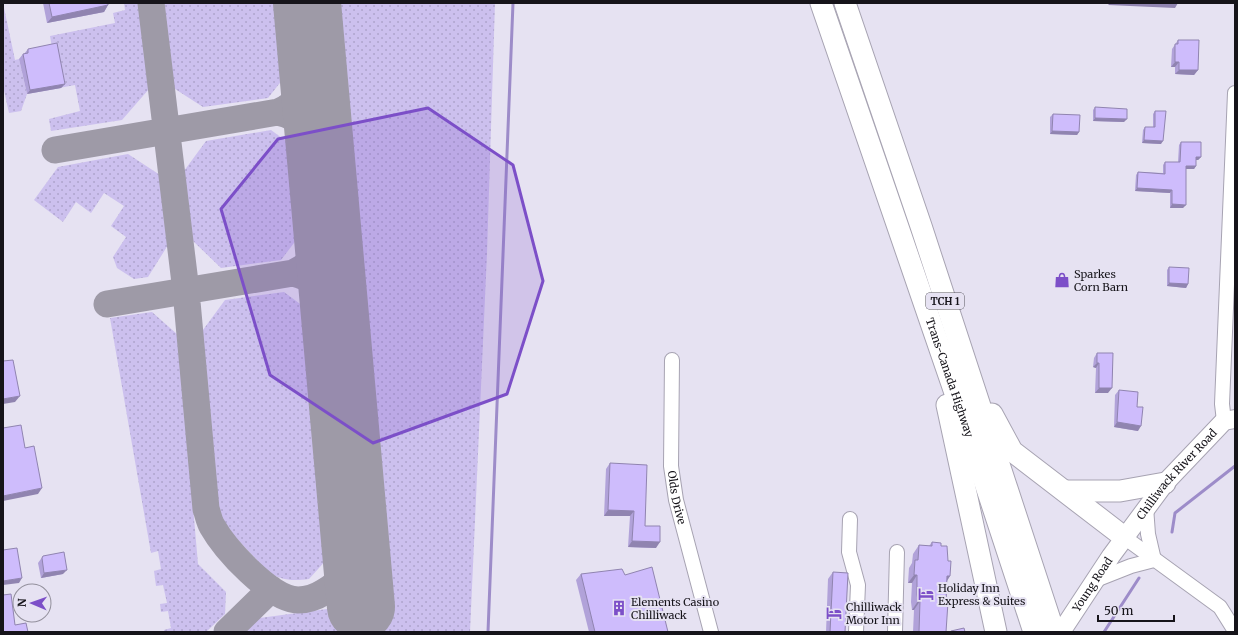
<svg xmlns="http://www.w3.org/2000/svg" width="1238" height="635" font-family="Merriweather,serif">
<style>
.grass{fill:url(#grass-dots)}
.lines{fill:none;stroke-linecap:round;stroke-linejoin:round}
.stream{stroke:#9d8cc9;stroke-width:3}
.taxiway{stroke:#9e9aa7;stroke-width:27}
.runway{stroke:#9e9aa7;stroke-width:68}
.minor-casing{stroke:#a7a3b2;stroke-width:16}
.major-casing{stroke:#a7a3b2;stroke-width:20}
.highway-casing{stroke:#a7a3b2;stroke-width:23}
.minor{stroke:#fff;stroke-width:14}
.major{stroke:#fff;stroke-width:18}
.highway{stroke:#fff;stroke-width:21}
.wall{fill:#b1a2d9}
.shaded-wall{fill:#9084b0}
.building{fill:#cebcfc;stroke:#9084b0}
.marked{fill:#7c4fc8;fill-opacity:0.2;stroke:#7c4fc8;stroke-width:3;stroke-linejoin:round}
.labels{text-anchor:middle;stroke-width:4;stroke-linejoin:round;paint-order:stroke}
.shield{fill:#e6e2f2;stroke:#54525b;stroke-width:1}
.shield-label{font-size:10px;font-weight:bold;fill:#16141a}
.poi-label{font-size:11px;fill:#16141a;stroke:#e6e2f2;text-anchor:start}
.street-label{font-size:11px;fill:#16141a;stroke:#e6e2f2}
</style>
<defs>
<pattern id="grass-dots" width="8" height="8" patternUnits="userSpaceOnUse"><rect width="8" height="8" fill="#ccc0ee"/><path d="M2 2h.1M6 6h.1" fill="none" stroke="#aea4cc" stroke-width="1.8" stroke-linecap="round"/></pattern>
</defs>
<rect width="100%" height="100%" fill="#e6e2f2"/>
<path class="grass" d="M3,3L15,60L19,59L27,94L21,111L9,113L3,86Z
M124,3H140L149,89L122,120L51,131L49,119L80,111L75,85L59,88L50,36L115,23L113,13L125,10Z
M162,3H290L295,64L268,98L203,107L172,87Z
M322,3H495L487,253L470,632H240L253,619L327,609L343,610L376,608Z
M271,130L301,152L307,226L281,260L221,268L192,240L184,171L206,141Z
M128,154L160,175L168,245L148,277L134,279L117,268L113,257L126,237L111,226L124,206L104,193L91,213L76,202L63,222L34,200L58,167Z
M284,292L315,315L337,548L309,579C293,581 281,581 267,571L224,525L217,514L213,497L200,334L225,300Z
M152,312L178,335L198,564L226,592L225,614L206,632H164V630L171,628L168,611L161,612L160,604L167,603L163,585L156,586L154,571L161,569L158,551L151,553L110,318Z"/>
<g class="lines">
<path class="stream" d="M1172,532L1175,513L1235,466
M488,632L513,3
M1104,632L1139,578"/>
<path class="taxiway" d="M151,3L186,291L206,509C208,514 209,521 212,526C225,549 270,599 298,600C307,600 316,597 324,592C343,581 350,567 356,547
M278,112C303,118 310,129 320,152
M55,150L278,112C299,104 307,86 313,66
M293,273C311,278 325,286 334,303
M107,304L293,273C315,262 320,254 327,231
M227,632L271,589"/>
<path class="runway" d="M307,3L361,607"/>
<defs>
<g id="minor">
<path id="s1" d="M672,360L671,466L676,500L711,632"/>
<path d="M1224,421L1222,404L1235,93"/>
<path d="M1146,507L1148,534L1154,560"/>
<path d="M850,519L849,552L858,585L856,632"/>
<path d="M1124,537L1220,607L1235,631"/>
<path d="M1093,581L1131,566L1154,560"/>
<path d="M895,632L897,552"/>
</g>
<g id="major">
<path id="s2" d="M1061,632L1111,556L1165,483L1224,421L1235,419"/>
</g>
<g id="highway">
<path id="s3" d="M821,3L964,419L1034,632"/>
<path d="M845,3L921,226L1054,632"/>
<path d="M947,405L996,632"/>
<path d="M992,414L1012,451L1124,537"/>
<path d="M1066,491H1120L1165,483"/>
</g>
</defs>
<use href="#minor" class="minor-casing"/>
<use href="#major" class="major-casing"/>
<use href="#highway" class="highway-casing"/>
<use href="#minor" class="minor"/>
<use href="#major" class="major"/>
<use href="#highway" class="highway"/>
</g>
<path class="wall" d="M43,3H108V5L104,12L47,23Z
M1178,40L1198,70L1194,75L1175,74V67H1171L1172,49Z
M28,49L65,84L61,88L27,94L19,59L23,54H24Z
M1095,107L1124,122L1093,121V110Z
M1155,111L1161,144L1142,143L1143,130L1145,127H1153V114Z
M1053,114L1079,132L1077,135L1050,134V117Z
M1181,142L1201,157L1198,160H1196V166L1194,169H1186L1183,208H1170V193L1135,191L1136,175L1138,172L1163,173V165L1165,162H1178L1179,145Z
M1169,267L1188,284L1186,288L1167,286V270Z
M1097,353L1108,393H1095L1096,368L1093,367L1094,358Z
M1119,390L1137,407L1138,431L1114,427L1115,395Z
M610,463L645,526L656,548L628,547L630,516H604L606,469Z
M932,542L941,546L948,561L950,576L947,581L946,602V632H913L914,610H912L911,602L912,583H908L909,568L912,563L913,554L919,545L929,546Z
M43,556L63,574L41,578L38,563Z
M833,572L845,632H826L828,579Z
M581,574L625,575L668,632H589L576,580Z"/>
<path class="shaded-wall" d="M1110,3H1178L1175,8L1108,5Z
M108,5L104,12L47,23L52,17Z
M1175,62H1179L1175,67H1171Z
M1179,70H1198L1194,75L1175,74Z
M65,84L61,88L27,94L30,90Z
M1095,118L1127,119L1124,122L1093,121Z
M1052,131L1079,132L1077,135L1050,134Z
M1144,140L1163,141L1161,144L1142,143Z
M1196,157H1201L1198,160H1194Z
M1186,166H1196L1194,169H1184Z
M1137,188L1172,190L1170,193L1135,191Z
M1172,204L1186,205L1183,208H1170Z
M1169,283L1188,284L1186,288L1167,286Z
M1097,363H1099L1096,368L1093,367Z
M1099,388H1112L1108,393H1095Z
M20,396L15,402L3,404V399Z
M1117,422L1141,426L1138,431L1114,427Z
M42,488L38,494L3,501V496Z
M608,510L634,511L630,516H604Z
M632,541L660,542L656,548L628,547Z
M67,570L63,574L41,578L44,573Z
M914,575H917L912,583H908Z
M947,576H950L944,585Z
M22,578L19,583L3,585V581Z
M918,601H920L914,610H912Z"/>
<path class="building" d="M49,3H108V5L52,17Z
M1178,40H1199L1198,70H1179V62H1175V44H1178Z
M57,43L65,84L30,90L23,54L28,53V49Z
M1095,107L1127,109V119L1095,118Z
M1155,111H1166L1163,141L1144,140L1145,127H1155Z
M1053,114L1080,115L1079,132L1052,131Z
M1181,142H1201V157H1196V166H1186V205L1172,204V190L1137,188L1138,172L1165,174V162H1180Z
M1169,267L1189,268L1188,284L1169,283Z
M1097,353H1113L1112,388H1099V363H1097Z
M13,360L20,396L3,399V361Z
M1119,390L1138,392L1137,407H1143L1141,426L1117,422Z
M21,425L25,448L34,446L42,488L3,496V428Z
M610,463L647,465L645,526H660V542L632,541L634,511L608,510Z
M932,542L941,543V546H947L948,561H951L950,576H947L946,602H948L946,632H919L920,601H918L917,594V575H914L915,560H918L919,545L932,546Z
M17,548L22,578L3,581V550Z
M64,552L67,570L44,573L42,558L43,556Z
M652,567L668,632H595L581,574L622,569L625,575Z
M833,572L848,573L845,632H830Z
M11,594L15,625L26,623L28,632H3V595Z
M964,628L965,632H952L951,631Z"/>
<path class="marked" d="M428,108L513,165L543,281L507,394L373,443L270,375L221,209L278,139Z"/>
<defs>
<symbol id="shop-bare" viewBox="-9 -9 18 18"><path d="M-5-2.5h2.3a2.7 3.5 0 0 1 5.4 0H5L5.5 6h-11ZM-1.5-2.5h3a1.5 2.3 0 0 0-3 0Z" fill="#7c4fc8" stroke="#e6e2f2" stroke-width="2.5" paint-order="stroke"/></symbol>
<symbol id="hotel-bare" viewBox="-9 -9 18 18"><path d="M-6-4.5h1.5V1H6V5H4.5V3h-9V5H-6ZM-4 0a1.8 1.8 0 1 1 3.6 0ZM.5 0V-2.5h3Q6-2.5 6 0Z" fill="#7c4fc8" stroke="#e6e2f2" stroke-width="2.5" paint-order="stroke"/></symbol>
<symbol id="building-bare" viewBox="-9 -9 18 18"><path d="M-4-6H4V6H1V3H-1V6H-4ZM-2.5-4.3h1.7v1.8h-1.7ZM.8-4.3h1.7v1.8H.8ZM-2.5-1h1.7V.8h-1.7ZM.8-1h1.7V.8H.8Z" fill="#7c4fc8" stroke="#e6e2f2" stroke-width="2.5" paint-order="stroke"/></symbol>
</defs>
<g fill-rule="evenodd">
<use href="#shop-bare" x="1051" y="269" width="22" height="22"/>
<use href="#hotel-bare" x="915" y="583" width="22" height="22"/>
<use href="#building-bare" x="608" y="597" width="22" height="22"/>
<use href="#hotel-bare" x="823" y="602" width="22" height="22"/>
</g>
<g class="labels">
<rect class="shield" x="926" y="293" width="38" height="16" rx="3"/>
<g class="shield-label">
<text x="945" y="305">TCH 1</text>
</g>
<g class="poi-label">
<text x="1074" y="278">Sparkes<tspan x="1074" dy="13">Corn Barn</tspan></text>
<text x="938" y="592">Holiday Inn<tspan x="938" dy="13">Express &amp; Suites</tspan></text>
<text x="631" y="606">Elements Casino<tspan x="631" dy="13">Chilliwack</tspan></text>
<text x="846" y="611">Chilliwack<tspan x="846" dy="13">Motor Inn</tspan></text>
</g>
<g class="street-label">
<text dy="4" stroke="none"><textPath href="#s3" startOffset="396">Trans-Canada Highway</textPath></text>
<text dy="4" stroke="none"><textPath href="#s2" startOffset="196">Chilliwack River Road</textPath></text>
<text dy="4" stroke="none"><textPath href="#s1" startOffset="138">Olds Drive</textPath></text>
<text dy="4" stroke="none"><textPath href="#s2" startOffset="57">Young Road</textPath></text>
</g>
</g>
<rect width="1238" height="635" fill="none" stroke="#16141a" stroke-width="8"/>
<g transform="translate(32 603) rotate(272)"><circle r="19" fill="#e6e2f2" stroke="#93909c"/>
<path d="M0-3L7 15L0 10L-7 15Z" fill="#7c4fc8"/>
<text y="-6" font-size="11" font-weight="bold" text-anchor="middle" fill="#16141a">N</text>
</g>
<path d="M1098 615v6h76v-6" fill="none" stroke="#16141a" stroke-width="2"/>
<text x="1104" y="615" font-size="12" fill="#16141a" stroke="#e6e2f2" stroke-width="3" paint-order="stroke">50 m</text>
</svg>
